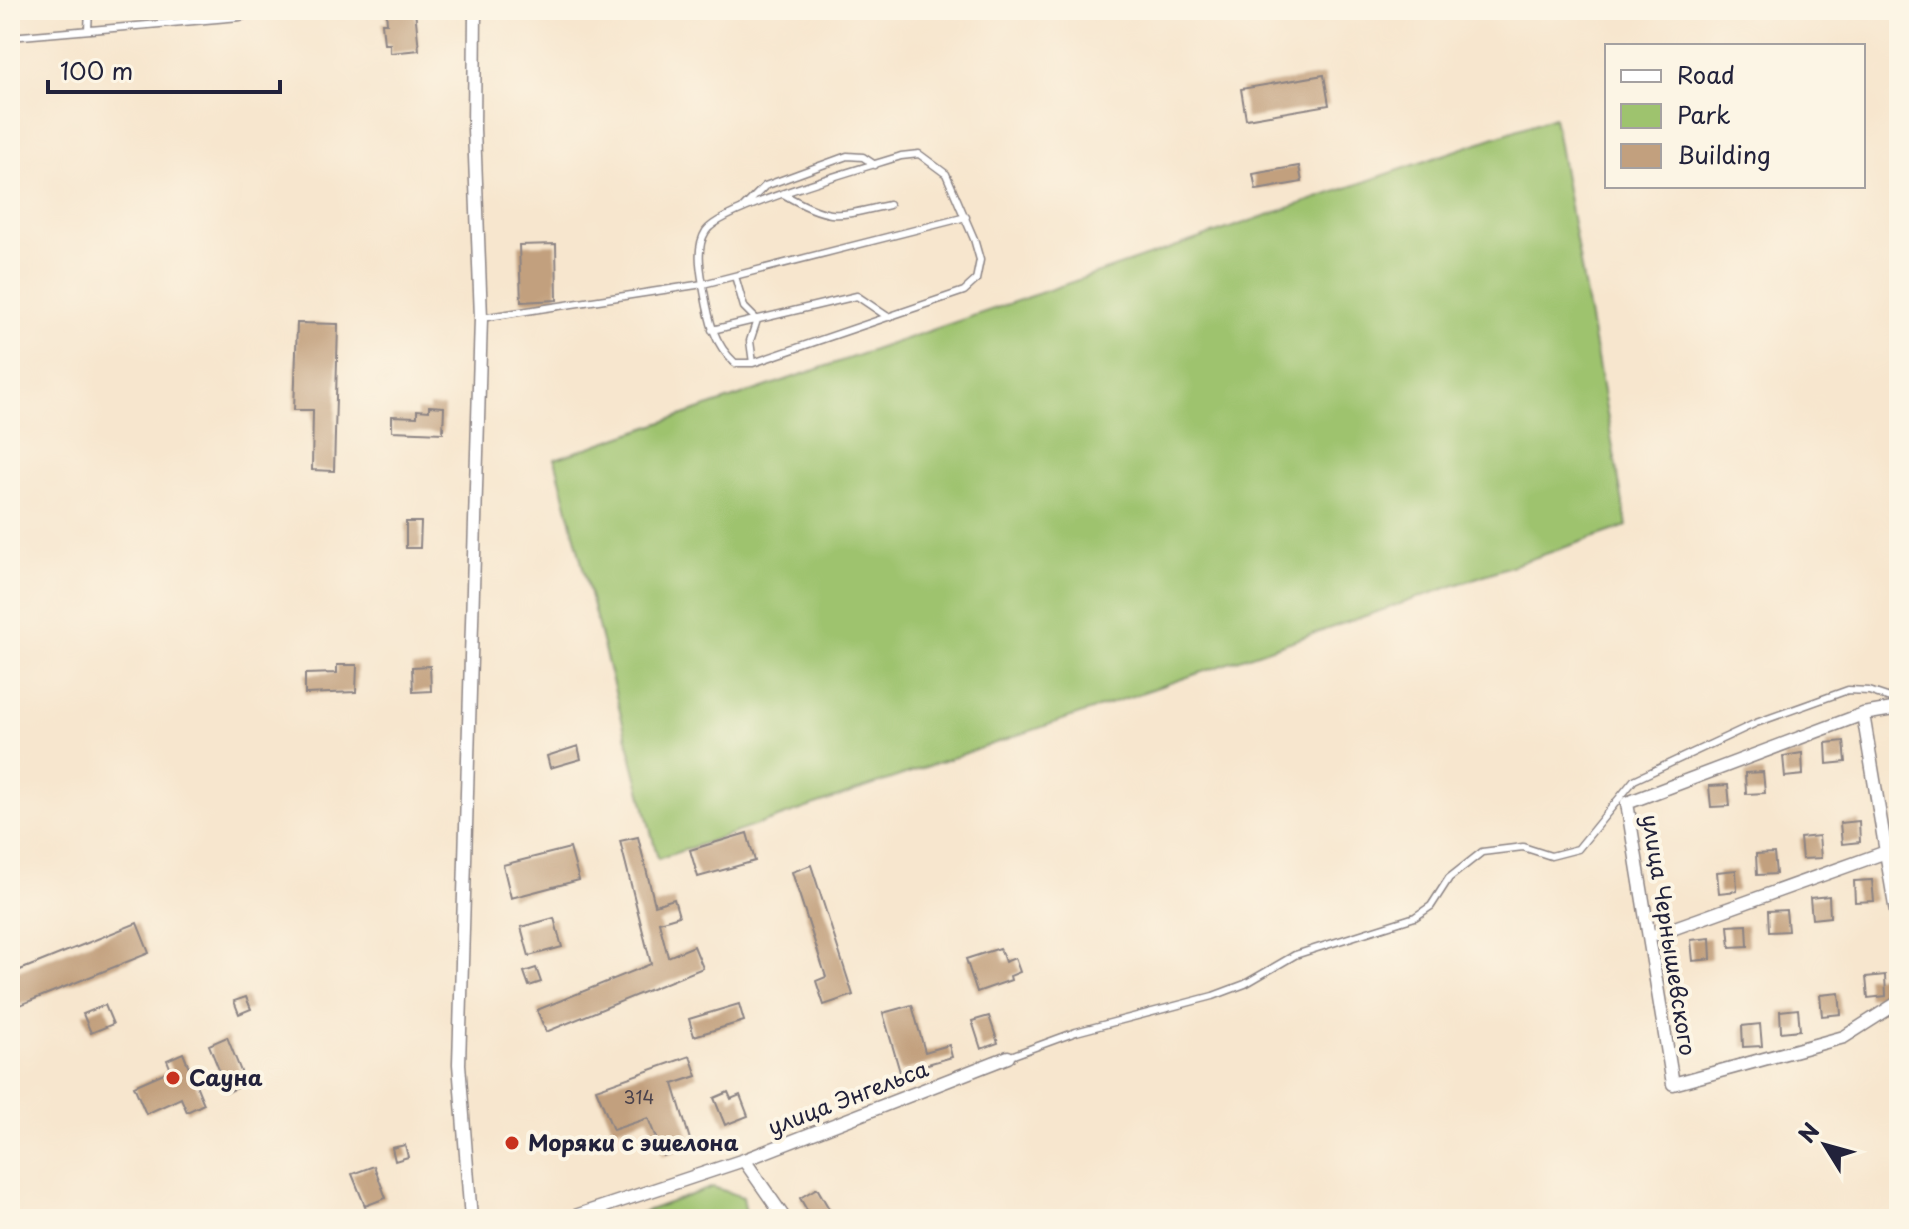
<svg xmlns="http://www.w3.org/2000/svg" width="1909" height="1229" font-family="'Playpen Sans',sans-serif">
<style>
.green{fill:#9ec36e;stroke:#607254;stroke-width:2}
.building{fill:#c2a07e}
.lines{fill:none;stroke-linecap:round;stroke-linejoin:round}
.lane-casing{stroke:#8c8484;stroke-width:9}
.street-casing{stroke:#8c8484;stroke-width:15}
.lane{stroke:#fff;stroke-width:6}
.street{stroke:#fff;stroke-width:12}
.poi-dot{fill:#c8321e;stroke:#fcf5e5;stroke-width:3}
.labels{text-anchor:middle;stroke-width:8;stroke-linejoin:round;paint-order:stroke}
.number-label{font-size:18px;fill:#4a424c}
.street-label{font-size:22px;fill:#22223b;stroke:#fcf5e5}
.poi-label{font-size:22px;font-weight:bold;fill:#22223b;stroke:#fcf5e5;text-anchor:start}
</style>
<rect width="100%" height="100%" fill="#fcf5e5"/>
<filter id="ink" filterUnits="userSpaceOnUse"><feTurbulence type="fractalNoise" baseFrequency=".0125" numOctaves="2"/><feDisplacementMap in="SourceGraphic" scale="16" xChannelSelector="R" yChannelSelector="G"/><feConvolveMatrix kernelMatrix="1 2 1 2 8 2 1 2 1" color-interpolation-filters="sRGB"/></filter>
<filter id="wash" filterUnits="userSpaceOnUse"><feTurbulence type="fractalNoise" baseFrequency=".006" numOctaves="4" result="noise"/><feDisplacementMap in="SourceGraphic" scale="32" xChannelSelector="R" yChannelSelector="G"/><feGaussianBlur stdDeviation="1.8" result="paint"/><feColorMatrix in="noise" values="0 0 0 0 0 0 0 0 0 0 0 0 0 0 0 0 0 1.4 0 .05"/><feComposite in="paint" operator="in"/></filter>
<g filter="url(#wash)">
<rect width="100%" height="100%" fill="#f7e6ce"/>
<path class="green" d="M1554,117L1627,526L658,859L555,459Z
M713,1187L743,1197L747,1219H624Z"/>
<g id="blocks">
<path class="building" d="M386,10H415L419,50L390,53V44H384L382,23H387Z
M1324,75L1329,105L1246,119L1241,89Z
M1299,166L1302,182L1256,190L1253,174Z
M556,244L557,300L521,302L519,245Z
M297,323L338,324L334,471L312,470L313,410H294Z
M429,406L444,407L443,433L392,431V416L417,417V410L429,411Z
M406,522H421L420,548H406Z
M337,665H357L356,692L305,694V674L337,673Z
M430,666L431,691L413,692L412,667Z
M1844,741L1846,762L1827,764L1826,743Z
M578,746L581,759L550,768L547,756Z
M1802,753L1803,775L1785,777L1783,756Z
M1763,772L1765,793L1746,794L1745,773Z
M1728,785L1730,806L1711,807L1709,786Z
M1859,821L1860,842L1842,844L1840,823Z
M747,833L755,861L698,877L690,850Z
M1819,836L1821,858L1802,859L1800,838Z
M638,837L655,905L674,899L679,916L659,922L668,957L694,946L703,968L546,1032L537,1010L651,964L620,841Z
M570,848L579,880L511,898L503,865Z
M1774,853L1776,874L1757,875L1756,854Z
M811,865L853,995L824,1005L816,981L826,977L792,872Z
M1736,870L1737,891L1719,893L1717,872Z
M1872,880L1874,901L1855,902L1854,881Z
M1829,896L1830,917L1812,919L1810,898Z
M1786,910L1788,931L1769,932L1768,911Z
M554,918L562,947L529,956L521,927Z
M137,923L149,953L10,1009V974Z
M1747,925L1748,946L1730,947L1728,926Z
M1710,938L1711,959L1693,961L1691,940Z
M1000,948L1005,962L1015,958L1020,972L1010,976L1011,980L977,992L966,959Z
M536,968L541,982L529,986L524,972Z
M1885,975L1886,996L1868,998L1866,977Z
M1839,993L1841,1014L1822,1016L1820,995Z
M246,997L251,1009L239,1014L234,1001Z
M739,1004L744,1021L694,1036L689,1019Z
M105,1005L113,1024L91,1033L83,1014Z
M912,1005L925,1052L949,1045L952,1057L900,1072L883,1013Z
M1798,1009L1800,1030L1781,1032L1780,1011Z
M989,1016L998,1043L981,1049L972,1021Z
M1760,1024L1762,1046L1743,1047L1742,1026Z
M227,1037L246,1084L228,1092L209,1045Z
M183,1053L204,1104L187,1112L181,1098L146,1114L134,1086L171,1070L167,1060Z
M690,1056L697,1076L673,1084L692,1146L663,1156L648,1118L613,1130L596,1089Z
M728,1092L731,1099L740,1095L748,1116L725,1125L714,1098Z
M405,1145L408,1157L395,1161L392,1148Z
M374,1166L386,1198L365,1206L352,1174Z
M817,1188L835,1219H812L800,1198Z"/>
</g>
</g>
<g filter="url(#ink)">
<use href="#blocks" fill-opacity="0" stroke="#8c8484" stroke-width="2"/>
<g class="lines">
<defs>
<path id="lane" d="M88,29L89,10
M10,37L240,17L268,10
M919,154L946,174L974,239L980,260L976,280L964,291L753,363H735C713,343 709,319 704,291C701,272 695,248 706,231C722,207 867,167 901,156Z
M785,195C832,222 838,216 889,205
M743,208L765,186L847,156L863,157L875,165
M735,276L744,307L757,320L750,341L753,363
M481,318L703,284L966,217
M712,330L857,296L888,317
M1008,1057L1076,1032L1213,996L1245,984L1295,955L1415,917L1431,906L1449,878L1482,852L1523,847L1551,856L1578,849L1634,780L1756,723L1848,690L1869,691L1899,701"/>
<path id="street" d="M1899,708L1863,714L1899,930
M1863,714L1627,803L1673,1084L1844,1037L1899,1002
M1658,934L1886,852
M744,1160L785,1219
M471,1219L459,1064L481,318L474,129L475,10
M566,1219L744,1160L1008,1057"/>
</defs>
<use href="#lane" class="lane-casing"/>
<use href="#street" class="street-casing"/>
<use href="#lane" class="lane"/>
<use href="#street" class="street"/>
</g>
</g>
<g class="poi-dot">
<circle cx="173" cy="1078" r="8"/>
<circle cx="512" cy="1143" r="8"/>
</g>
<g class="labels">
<g class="number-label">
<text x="639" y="1104">314</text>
</g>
<g class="street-label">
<text transform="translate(1669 935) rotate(81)" y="8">улица Чернышевского</text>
<text transform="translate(848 1098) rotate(-21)" y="8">улица Энгельса</text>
</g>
<g class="poi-label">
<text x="189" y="1086">Сауна</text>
<text x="528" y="1151">Моряки с эшелона</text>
</g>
</g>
<rect width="1909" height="1229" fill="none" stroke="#fcf5e5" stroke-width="40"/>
<rect x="1605" y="44" width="260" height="144" fill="#fcf5e5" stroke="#a5a1a1" stroke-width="2"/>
<rect x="1621" y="70" width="40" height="12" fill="#ffffff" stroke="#a5a1a1" stroke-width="2"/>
<text x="1677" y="84" font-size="24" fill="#22223b">Road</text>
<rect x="1621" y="104" width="40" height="24" fill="#9ec36e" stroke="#a5a1a1" stroke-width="2"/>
<text x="1677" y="124" font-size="24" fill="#22223b">Park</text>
<rect x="1621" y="144" width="40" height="24" fill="#c2a07e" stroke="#a5a1a1" stroke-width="2"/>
<text x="1677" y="164" font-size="24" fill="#22223b">Building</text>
<g transform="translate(1825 1145) rotate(307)" stroke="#fcf5e5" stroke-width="6" paint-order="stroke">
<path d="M0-6L14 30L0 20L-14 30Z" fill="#22223b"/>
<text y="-12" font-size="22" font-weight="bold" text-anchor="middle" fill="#22223b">N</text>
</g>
<path d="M48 80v12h232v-12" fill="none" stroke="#22223b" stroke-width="4"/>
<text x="60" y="80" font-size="24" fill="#22223b" stroke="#fcf5e5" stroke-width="6" paint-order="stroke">100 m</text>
</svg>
